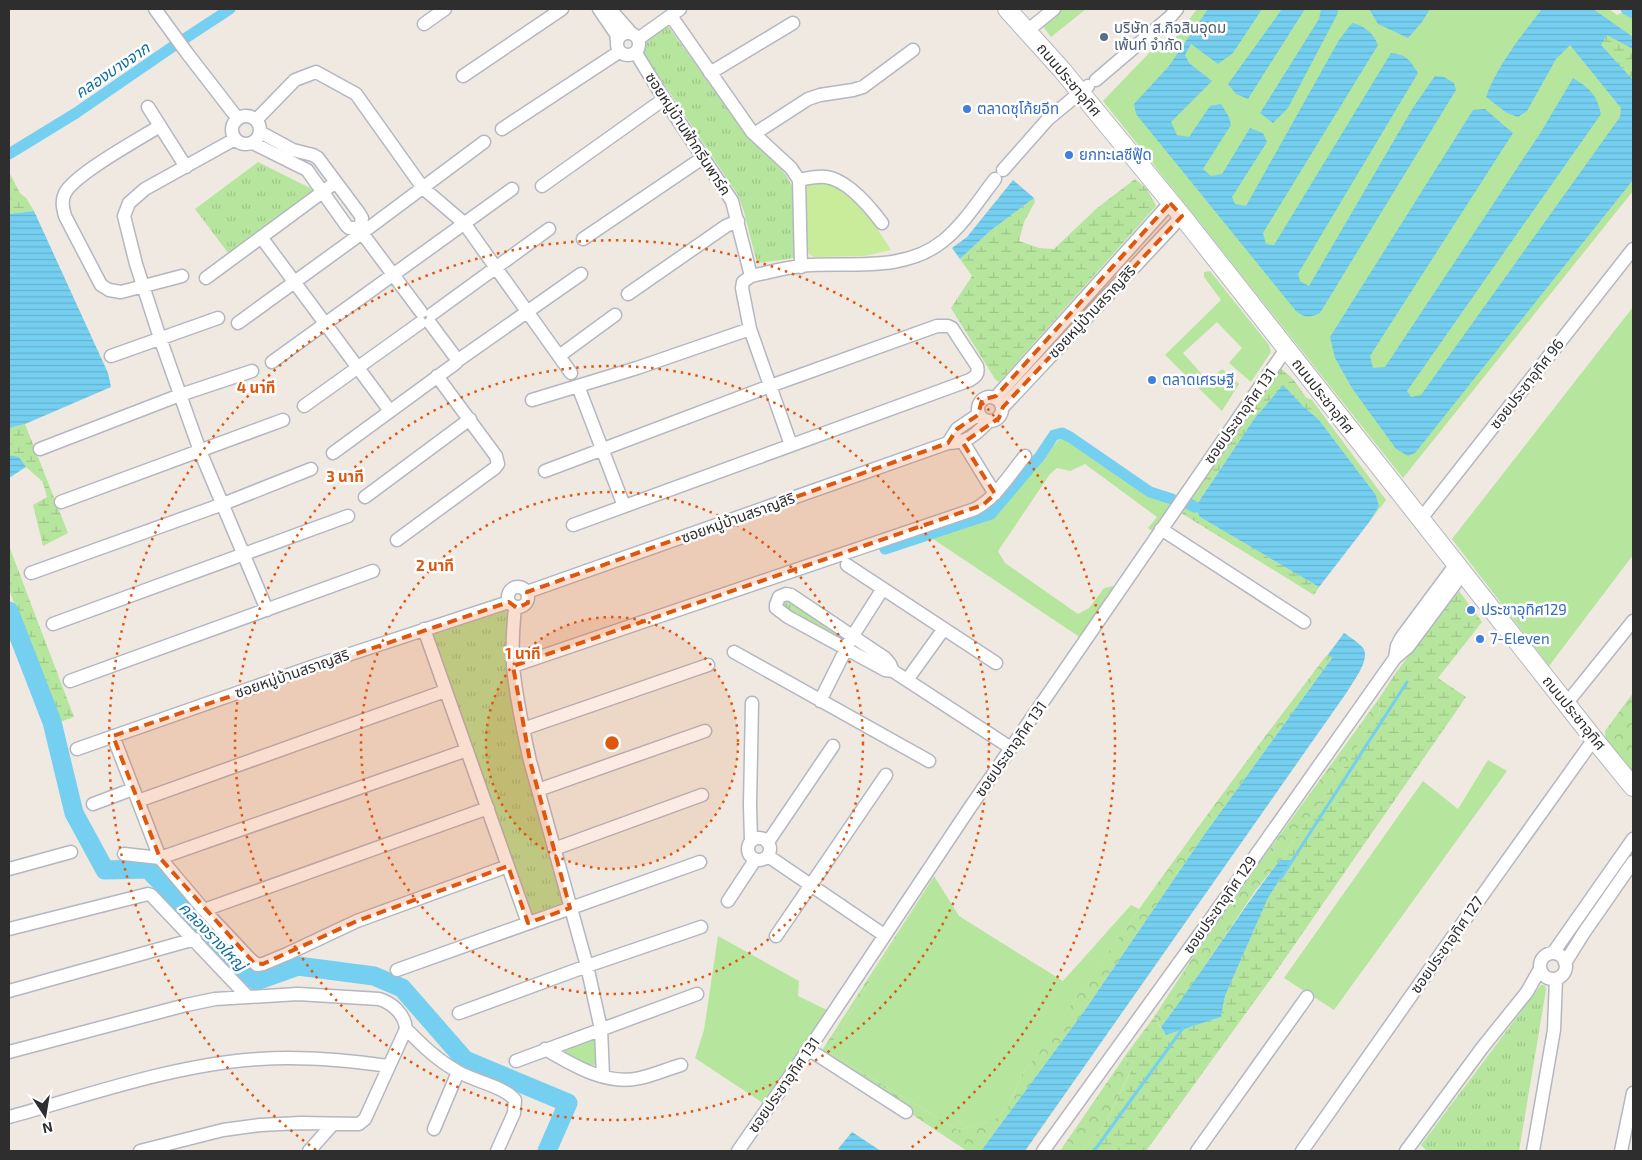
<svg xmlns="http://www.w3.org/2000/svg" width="1642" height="1160" font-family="'Exo 2','Noto Sans Thai',sans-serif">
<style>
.grass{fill:#b6e59e}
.forest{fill:url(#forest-crowns)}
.wetland{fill:url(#wetland-marsh)}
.park{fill:url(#park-tufts)}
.pitch{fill:#c9ec9a}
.water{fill:url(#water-rules)}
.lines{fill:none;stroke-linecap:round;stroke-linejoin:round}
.stream{stroke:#75cff0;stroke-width:3}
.canal{stroke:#75cff0;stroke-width:11}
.river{stroke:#75cff0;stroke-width:19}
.minor-casing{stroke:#b4b7c1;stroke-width:15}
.secondary-casing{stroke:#b4b7c1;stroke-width:20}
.minor{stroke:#fff;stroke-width:12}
.secondary{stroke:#fff;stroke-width:18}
.marked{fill:#df570e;fill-opacity:0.2;stroke:#df570e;stroke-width:4;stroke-dasharray:10 6;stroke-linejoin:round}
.ring{fill:none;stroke:#df570e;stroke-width:2.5;stroke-dasharray:2.5 5}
.service-dot{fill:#5c6f8a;stroke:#fff;stroke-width:2}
.shop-dot{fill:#3f7fe0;stroke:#fff;stroke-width:2}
.labels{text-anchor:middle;stroke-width:5;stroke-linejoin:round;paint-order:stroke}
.service-label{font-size:15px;fill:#4e5e75;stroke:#fff;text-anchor:start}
.street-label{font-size:15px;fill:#2e2e2e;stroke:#fff}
.shop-label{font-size:15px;fill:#366cbe;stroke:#fff;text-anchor:start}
.water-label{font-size:16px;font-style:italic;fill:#0d6fa3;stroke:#fff}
.centre{fill:#df570e;stroke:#fff;stroke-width:2.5}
.ring-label{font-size:15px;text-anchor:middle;font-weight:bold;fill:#df570e;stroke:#fff;stroke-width:5;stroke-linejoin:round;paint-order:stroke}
</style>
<defs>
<pattern id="forest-crowns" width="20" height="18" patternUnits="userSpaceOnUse" patternTransform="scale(1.25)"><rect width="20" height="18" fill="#b6e59e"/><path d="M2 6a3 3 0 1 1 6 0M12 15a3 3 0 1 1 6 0" fill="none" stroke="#9dc588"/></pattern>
<pattern id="wetland-marsh" width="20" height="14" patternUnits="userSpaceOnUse" patternTransform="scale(1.25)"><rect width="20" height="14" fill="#b6e59e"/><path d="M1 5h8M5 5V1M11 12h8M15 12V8" fill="none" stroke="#9dc588"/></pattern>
<pattern id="park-tufts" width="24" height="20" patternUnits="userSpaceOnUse" patternTransform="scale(1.25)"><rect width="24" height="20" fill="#b6e59e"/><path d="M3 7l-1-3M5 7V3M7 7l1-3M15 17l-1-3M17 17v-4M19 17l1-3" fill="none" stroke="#9dc588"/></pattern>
<pattern id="water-rules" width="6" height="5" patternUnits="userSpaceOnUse" patternTransform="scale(1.25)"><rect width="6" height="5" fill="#75cff0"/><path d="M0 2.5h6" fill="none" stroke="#66b2ce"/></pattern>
</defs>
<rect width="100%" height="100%" fill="#efe9e1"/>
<path class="grass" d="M1059,9H1086L1051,37L1041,24Z
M1197,9H1609L1617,15L1624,12L1633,18V191L1403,478L1103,101L1153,49L1164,53Z
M1210,271L1269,345L1271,352L1251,382L1229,363L1242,348L1217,322L1183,353L1208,381L1222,369L1239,384L1222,411L1165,355L1221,300L1204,277V272Z
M1633,307V555L1549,666L1452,539Z
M1305,397L1312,400L1386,500L1370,521L1379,506L1376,495L1319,420Z
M1061,437L1151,498L1172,504L1152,531L1148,528L1157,517L1085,464L1070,471L1057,468L1050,474L998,551L1005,563L1078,614L1089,608L1104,588L1113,586L1114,593L1081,638L930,537L991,518L1011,496Z
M1488,760L1507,771L1334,1010L1284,978L1423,781L1458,809Z
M934,876L959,916L1063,981L1131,905L1139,909L1022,1075C1016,1087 1012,1104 1002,1113C992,1123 971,1126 958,1130L827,1051Z
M718,936L799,981L798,996L827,1010L763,1103L695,1058L704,1030Z
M593,1037L596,1039L597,1066L582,1063L564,1054L563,1048Z"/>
<path class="forest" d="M1326,656H1332V658L1204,835L1085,1010L981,1151H967L824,1056L821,1052L934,876L827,1051L958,1130C971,1126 992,1123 1002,1113C1012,1104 1016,1087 1022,1075C1121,933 1221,793 1326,656Z
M1633,693V775L1606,743L1605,731Z
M1378,700L1380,712L1334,783L1280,860L1255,891L1186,994L1161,1027L1154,1017L1193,957L1258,865Z
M1125,1056L1132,1068L1104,1126L1081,1151H1060Z"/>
<path class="wetland" d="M1606,35L1633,49V80L1601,45Z
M9,172L20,193L26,198L34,211L9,214Z
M1135,179L1147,189L1156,206L999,382L995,379L951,308L972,276L960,259L990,231L1034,198L1035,202L1024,222L1019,241L1039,248L1054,249L1096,209Z
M1281,369C1298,380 1309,403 1319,420L1302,405L1283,386L1254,419L1198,502L1200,517L1319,587L1314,595L1181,513Z
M25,424L68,533L43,546L33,505L47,497L43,482L26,467L19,457L9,455V428Z
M9,546L74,717L60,722L38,662L9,590Z
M1459,591L1482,622L1438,678L1466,697L1275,973L1146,1151H1081L1104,1126L1132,1069L1125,1056L1154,1017L1166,1035L1221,1017L1225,996L1268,898L1292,860H1280L1334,783L1380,712L1378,700L1397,671Z"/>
<path class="park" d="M668,26L746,134L769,155L786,175L793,188L794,258L759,263L756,259L744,212L738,195L642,51L647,40Z
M258,162L316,191L229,254L195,209Z
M788,598L846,637L843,641L780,609L782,599Z
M503,610L509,613L508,653L565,904L532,916L431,636L432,631Z
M1541,985H1545L1546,990L1519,1151H1427L1421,1145Z"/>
<path class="pitch" d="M816,182C825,183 835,184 842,189C861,201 879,231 891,250L864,256L814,257L809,254L807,244L806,188L809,184Z"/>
<path class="water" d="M1208,9H1262L1233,53L1218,64L1191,44L1185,55L1189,63L1212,81L1171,122L1177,135L1189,137L1210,106L1221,104L1229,117L1231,125L1203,169L1211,176L1222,174L1250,128L1263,133L1267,142L1232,197L1235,204L1246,206L1339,40L1352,23C1364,25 1374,34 1378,45L1263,233L1266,244L1274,245L1391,53C1407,55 1409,59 1418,73L1298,274L1300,281L1309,286L1414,106L1435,76L1444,77L1454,83L1456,90L1320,313C1310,318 1304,318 1296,311L1136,114L1134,104L1169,66Z
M1282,9H1305L1248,99L1236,94L1228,84Z
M1321,9H1338V13L1288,108L1273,123L1260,113L1319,19Z
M1369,9H1430L1422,22L1408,38L1378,24Z
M1542,9H1593L1633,37V49L1607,35L1601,45L1633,80V180L1415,453L1408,456L1396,449L1352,388L1335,358L1330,337L1473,110L1485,109L1513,133L1370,356L1373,368L1385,367L1541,132L1573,78C1590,89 1596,93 1601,114L1407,391L1411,397L1421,395L1620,117L1621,108L1570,45L1556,59L1527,111L1518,117L1507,113L1486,97C1497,66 1522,35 1542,9Z
M1013,180L1034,198L990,231L960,259L952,248L967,237Z
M34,211L108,373L111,387L25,424L9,428V214Z
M1283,385L1302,405L1319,420L1376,495L1379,506L1370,521L1319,587L1200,517L1195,507L1254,419Z
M9,455L19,457L26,467L9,478Z
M1344,633C1350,637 1358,642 1363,648C1371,659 1353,682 1347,692L1025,1151H981L1085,1010L1204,835L1332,658V656H1327Z
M1280,860H1292L1268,898L1225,996L1221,1017L1166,1035L1161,1027C1202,973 1238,914 1280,860Z
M852,1132L881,1151H842L838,1149Z"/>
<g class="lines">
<path class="stream" d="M1281,878L1407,682
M1094,1151L1183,1028"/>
<path class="canal" d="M1626,9L1633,13
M9,154L76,113L175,45L230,9
M1189,504L1195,507
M885,549L991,514L1040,456L1054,435L1062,433L1070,437L1150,492L1172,499"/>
<path class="river" d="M9,611L52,722L74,813L105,870L148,869L256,981L298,966L374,976L402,988L465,1060L568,1103L547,1151"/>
<defs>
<path id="minor" d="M155,9L187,53L238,119
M599,9L616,34L617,41
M610,9L631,33
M671,16L752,132L791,168L799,180L801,267
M424,24L445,9
M1027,31L1054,9
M617 44a11 11 0 1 1 22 0a11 11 0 1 1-22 0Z
M638,39L680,9
M636,53L664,99L732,201L751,276C770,272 791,266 811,265C855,263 906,271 943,241C963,225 979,200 995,179
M710,73L793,23
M463,76L562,9
M1096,80L1171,16L1177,9
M148,107L186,167
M232 130a14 14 0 1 1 28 0a14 14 0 1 1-28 0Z
M256,120L295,80L316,72L356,94L423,188L464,223L571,373
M160,126C139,139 75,174 65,193C61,201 63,208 65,216L101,285L109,290L121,292L182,276
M502,129L619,52
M260,132L293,150L313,155L318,158L359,213L362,218L360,228L362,233L421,312
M754,134L808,99L820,95L853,90L863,87L913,50
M235,139L145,189L129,203L124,216L136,264L160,338L200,451L267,610
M253,143L307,170L346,225L349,228H360
M1003,170L1048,119L1088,86
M799,180C808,178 817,176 826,177C848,180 870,207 882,223
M542,186L664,99
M261,237L390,411
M583,239L704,157
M751,276L743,282L742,288L750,329L791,445
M206,278L336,182
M628,294L726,226L738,221
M432,314L549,229
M238,323L362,233L484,142
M111,356L218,318
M559,356L615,315
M457,361L581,274
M272,362L512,189
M578,386L624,506
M978 409a12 12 0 1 1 24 0a12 12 0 1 1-24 0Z
M996,397L1170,203
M532,400L637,368L750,329
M304,406L420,323
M1003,407L1182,216
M963,442L995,494
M948,443L957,429L979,414
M40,449L180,395L252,371
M333,453L456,363V358L430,323
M545,471L770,386L937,326H948L952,328L977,366C979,374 976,376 970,380L573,525
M365,497L470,419
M61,502L283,420
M1420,520L1633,249
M1161,529L1304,622
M397,540L495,468L498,464L496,456L437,376
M847,565L996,663
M31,573L223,504L311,469
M508 597a10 10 0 1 1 20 0a10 10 0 1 1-20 0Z
M527,592L948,443C968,443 976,434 989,421
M515,607C513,627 512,646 513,666C516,698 523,730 530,761L587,966L601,1029L603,1076
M53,624L348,516
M424,629L528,923
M734,652L929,761
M1395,658L1397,646L1401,638L1456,564
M513,666L975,509C996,498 1010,474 1025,456
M893,671L890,664L885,658L791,595L786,594L779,597L776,605V608L788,617L885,670L893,671L1011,748
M907,680L943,630
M70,681L373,571
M820,701L852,637L882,590
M1566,704L1633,621
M523,729L708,665
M113,736L160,858L204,910L249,958L257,965L263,964L287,954L357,921L508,866
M77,749L317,665L509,602
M538,790L705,731
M138,801L445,691
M93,804L133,789
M748 849a11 11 0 1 1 22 0a11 11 0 1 1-22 0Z
M751,841L750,805L752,703
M768,842L833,746
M554,849L702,795
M124,854L160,858L467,750
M768,856L884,935
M9,869L71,852
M728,901L755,860
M204,910L488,808
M9,929L148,894L151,895L248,997
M776,936L886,775
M1540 966a13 13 0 1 1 26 0a13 13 0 1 1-26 0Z
M1553,953L1633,839
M1565,963L1583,934L1633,862
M397,970L700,862
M9,991L195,939
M459,1013L587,966L701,927
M406,1029C422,1045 437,1060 457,1071C473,1081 504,1086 515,1100L514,1113L497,1151
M545,1049C573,1065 606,1086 640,1078C654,1075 667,1069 681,1065
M808,1049L906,1112
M9,1052L186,1005L215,999L298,994L379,999C393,1003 405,1015 406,1029L365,1119L359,1124L301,1123L260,1125L223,1130L140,1151
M516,1061L697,994
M9,1117C89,1095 176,1064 259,1059C302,1056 346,1060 388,1066
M434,1129L458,1072
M309,1151L333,1124
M738,1151L817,1037L969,809L1286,349
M1043,1151L1210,920L1395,658L1408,647L1463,573
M1197,1151L1307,997
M1302,1151L1444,949L1594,739
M1406,1151L1482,1048L1527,992L1540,969
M1533,1151L1554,1030L1556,979
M1621,1151L1633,1093"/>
<path id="secondary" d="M1007,9L1062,70L1182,216L1594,739L1633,787"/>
</defs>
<use href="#minor" class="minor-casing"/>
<use href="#secondary" class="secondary-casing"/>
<use href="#minor" class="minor"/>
<use href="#secondary" class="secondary"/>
</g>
<path class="marked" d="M1170,203L1182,216L1003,407L999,418L963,443L995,494L983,505L513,666L530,761L570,908L528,923L508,866L357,921L263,964L254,963L160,858L113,736L509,602L517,608L528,603L527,592L948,443L957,429L978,415L982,400L996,396Z"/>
<circle cx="612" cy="743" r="126" fill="#df570e" fill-opacity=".12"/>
<g class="ring">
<circle cx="612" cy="743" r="126"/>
<circle cx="612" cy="743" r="251"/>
<circle cx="612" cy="743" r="377"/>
<path d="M316 1150A503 503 0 1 1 908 1150"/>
</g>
<circle class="service-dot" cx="1104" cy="37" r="5"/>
<g class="shop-dot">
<circle cx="967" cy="109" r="5"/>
<circle cx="1069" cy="155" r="5"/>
<circle cx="1152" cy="380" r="5"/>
<circle cx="1471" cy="610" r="5"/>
<circle cx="1480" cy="639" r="5"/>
</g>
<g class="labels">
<g class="service-label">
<text x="1114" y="33">บริษัท ส.กิจสินอุดม<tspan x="1114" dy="17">เพ้นท์ จำกัด</tspan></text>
</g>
<g class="street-label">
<text transform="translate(1069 80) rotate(50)" y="5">ถนนประชาอุทิศ</text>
<text transform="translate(688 134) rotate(57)" y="5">ซอยหมู่บ้านฟ้ากรีนพาร์ค</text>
<text transform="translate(1092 312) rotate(-47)" y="5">ซอยหมู่บ้านสราญสิริ</text>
<text transform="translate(1527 384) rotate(-52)" y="5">ซอยประชาอุทิศ 96</text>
<text transform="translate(1323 396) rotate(52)" y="5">ถนนประชาอุทิศ</text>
<text transform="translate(1240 416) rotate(-55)" y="5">ซอยประชาอุทิศ 131</text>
<text transform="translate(738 518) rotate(-20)" y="5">ซอยหมู่บ้านสราญสิริ</text>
<text transform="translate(292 674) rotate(-19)" y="5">ซอยหมู่บ้านสราญสิริ</text>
<text transform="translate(1574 713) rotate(51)" y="5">ถนนประชาอุทิศ</text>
<text transform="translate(1011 749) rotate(-55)" y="5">ซอยประชาอุทิศ 131</text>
<text transform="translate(1220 905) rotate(-55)" y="5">ซอยประชาอุทิศ 129</text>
<text transform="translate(1447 945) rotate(-55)" y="5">ซอยประชาอุทิศ 127</text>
<text transform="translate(784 1085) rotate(-55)" y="5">ซอยประชาอุทิศ 131</text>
</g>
<g class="shop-label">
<text x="977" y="114">ตลาดซุโก้ยอีท</text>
<text x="1079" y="160">ยกทะเลซีฟู๊ด</text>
<text x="1162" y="385">ตลาดเศรษฐี</text>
<text x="1481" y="615">ประชาอุทิศ129</text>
<text x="1490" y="644">7-Eleven</text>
</g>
<g class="water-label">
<text transform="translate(112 70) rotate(-34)" y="6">คลองบางจาก</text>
<text transform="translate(213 936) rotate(46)" y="6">คลองรางใหญ่</text>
</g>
</g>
<circle cx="612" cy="743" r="8" class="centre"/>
<g class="ring-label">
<text x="256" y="393">4 นาที</text>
<text x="345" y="482">3 นาที</text>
<text x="435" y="571">2 นาที</text>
<text x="523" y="659">1 นาที</text>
</g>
<rect width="1642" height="1160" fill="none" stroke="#2e2e2e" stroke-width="20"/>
<g transform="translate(45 1115) rotate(168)" stroke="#ffffff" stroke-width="4" paint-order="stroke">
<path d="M0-4L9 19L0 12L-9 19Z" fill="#2e2e2e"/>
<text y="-8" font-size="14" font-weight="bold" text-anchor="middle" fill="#2e2e2e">N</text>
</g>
</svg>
